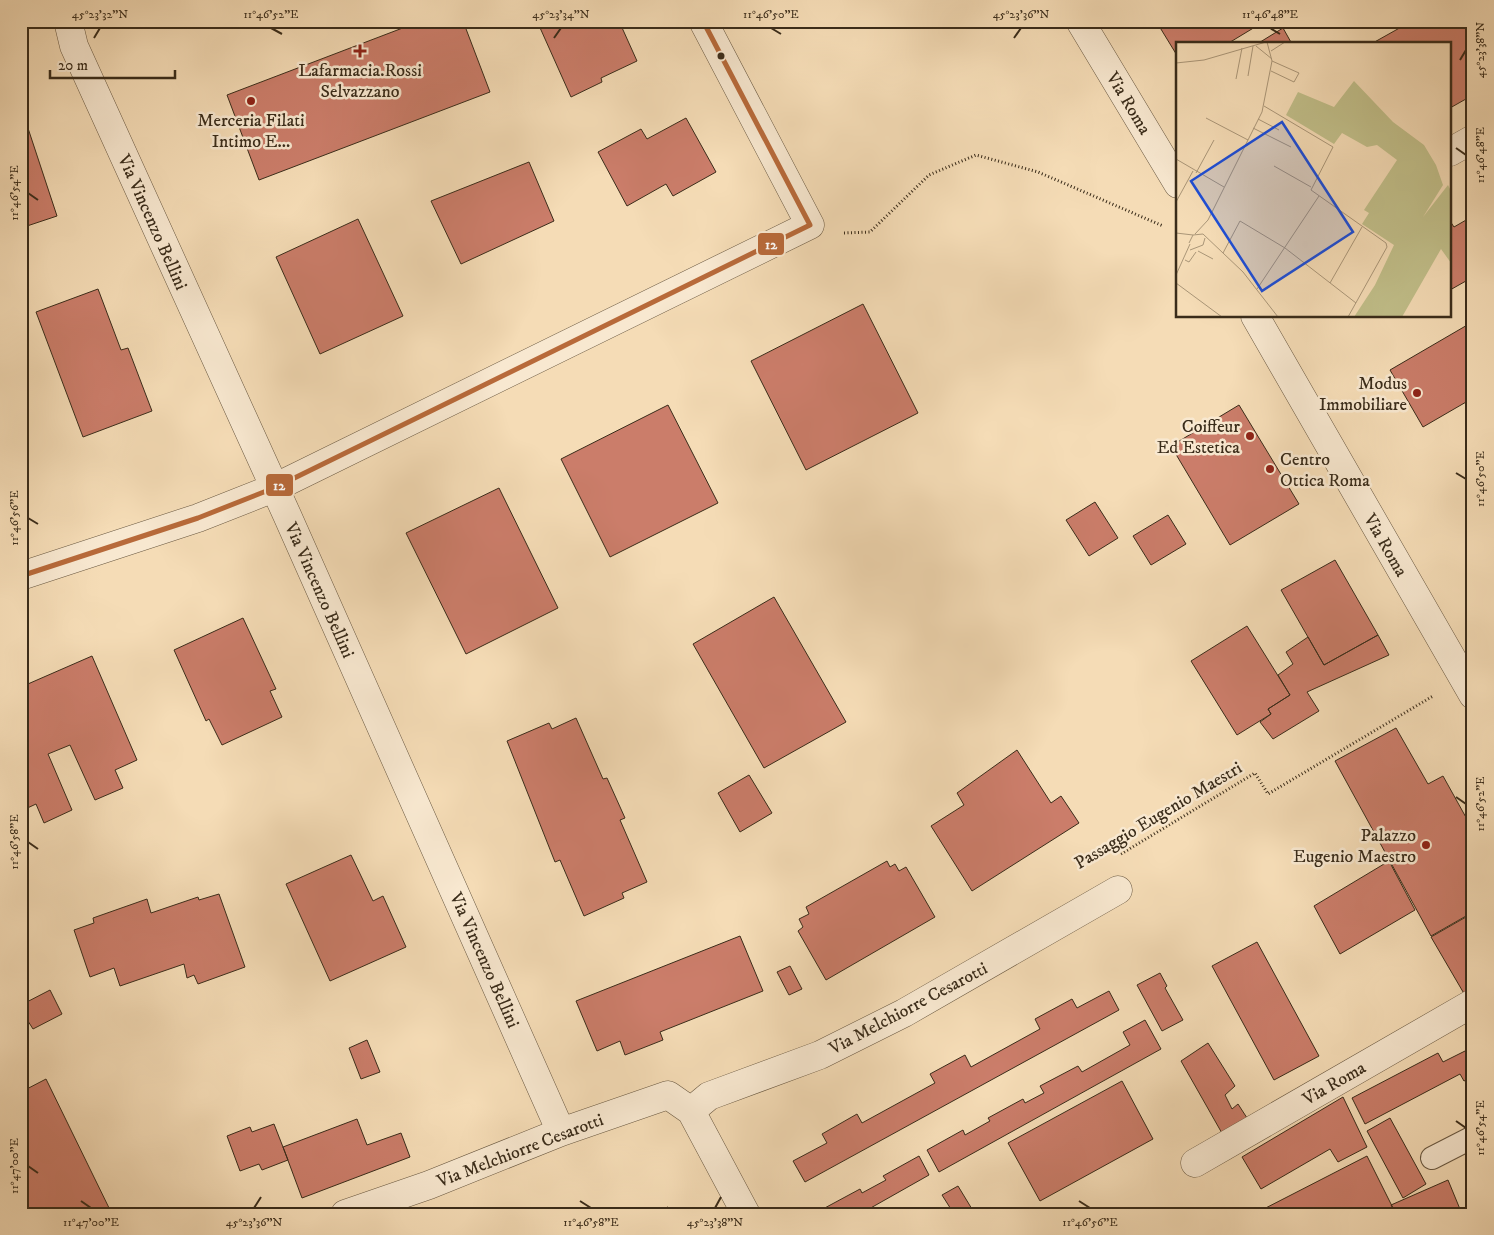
<svg xmlns="http://www.w3.org/2000/svg" width="1494" height="1235" font-family="'IM FELL DW Pica',serif">
<style>
.building{fill:#cb7d6a;stroke:#3a2c1a}
.lines{fill:none;stroke-linecap:round;stroke-linejoin:round}
.service-casing{stroke:#695841;stroke-width:24}
.minor-casing{stroke:#695841;stroke-width:29}
.tertiary-casing{stroke:#695841;stroke-width:29}
.path{stroke:#3a2c1a;stroke-width:3;stroke-dasharray:1 2.5;stroke-linecap:butt}
.service{stroke:#f8e8d0;stroke-width:22}
.minor{stroke:#f8e8d0;stroke-width:28}
.tertiary{stroke:#f8e8d0;stroke-width:28}
.bus-1-casing{stroke:#f8e8d0;stroke-width:9}
.bus-1{stroke:#b86a3a;stroke-width:5}
.ticks{fill:none;stroke:#3a2c1a;stroke-width:2}
.poi-dot{fill:#8f2418;stroke:#f8e8d0;stroke-width:2}
.bus-dot{fill:#3a2c1a;stroke:#f8e8d0;stroke-width:2}
.labels{text-anchor:middle;stroke-width:5;stroke-linejoin:round;paint-order:stroke}
.poi-label{font-size:18px;fill:#3a2c1a;stroke:#f8e8d0;text-anchor:end}
.street-label{font-size:18px;fill:#3a2c1a;stroke:#f8e8d0}
.inset-road{fill:none;stroke:#aa9678;stroke-width:1}
.view{fill:#1d4ed8;fill-opacity:0.15;stroke:#1d4ed8;stroke-width:2.5}
.inset-edge{fill:none;stroke:#3a2c1a;stroke-width:2.5}
.line-badge{stroke:#f8e8d0;stroke-width:2}
.badge-label{font-size:14px;text-anchor:middle;font-weight:bold;fill:#fff}
.neatline{fill:none;stroke:#3a2c1a;stroke-width:2}
.ticks-label{font-size:12px;text-anchor:middle;fill:#3a2c1a}
</style>
<rect width="100%" height="100%" fill="#f5dcb6"/>
<filter id="stains"><feTurbulence type="fractalNoise" baseFrequency=".004" numOctaves="4"/><feColorMatrix values="0 0 0 0 .2 0 0 0 0 .09 0 0 0 0 .02 0 0 0 .5 -.17"/></filter>
<radialGradient id="worn" r=".72"><stop offset=".6" stop-color="#630" stop-opacity="0"/><stop offset="1" stop-color="#630" stop-opacity=".3"/></radialGradient>
<path class="building" d="M421,21H463L490,92L259,180L227,95Z
M537,21H619L637,61L601,78L602,82L571,97Z
M1156,21H1265L1227,44H1178V57Z
M1412,21H1463L1473,42V95L1450,108V44H1371Z
M1283,28L1292,44H1257Z
M21,107L57,216L21,228Z
M686,118L716,172L673,196L666,184L627,206L598,152L641,129L647,139Z
M529,162L554,221L461,264L431,201Z
M1473,216V277L1450,290V221L1454,227Z
M358,219L403,316L320,354L276,257Z
M98,289L121,350L128,348L152,411L83,437L36,312Z
M863,304L918,413L806,470L751,361Z
M1469,324L1473,330V398L1423,427L1390,370Z
M668,405L718,503L610,557L561,459Z
M1239,405L1299,504L1230,545L1171,446Z
M499,488L558,608L466,654L406,533Z
M1095,502L1118,538L1089,556L1066,520Z
M1168,515L1186,544L1151,565L1133,536Z
M1335,560L1378,635L1324,665L1281,590Z
M774,597L846,722L764,768L693,644Z
M243,618L276,689L270,691L282,717L222,745L209,719L206,721L174,650Z
M1247,626L1290,695L1268,709L1271,714L1237,735L1191,661Z
M1378,635L1389,655L1307,692L1319,711L1273,739L1260,722L1271,714L1268,709L1290,695L1278,675L1293,664L1286,652L1308,637L1324,665Z
M92,656L137,760L115,770L123,788L95,800L70,745L48,754L72,810L44,823L36,804L21,811V687Z
M576,718L603,779L607,778L625,818L620,820L647,882L622,893L624,898L584,916L560,860L555,862L507,741L549,723L552,729Z
M1396,728L1428,784L1443,776L1473,830V912L1431,936L1335,761Z
M1017,750L1051,803L1061,796L1079,823L972,891L931,826L964,805L957,793Z
M749,775L772,813L740,832L718,793Z
M351,855L373,901L383,896L406,947L330,981L286,884Z
M887,861L890,867L895,864L899,871L906,867L935,917L826,980L798,931L803,927L799,919L809,914L806,907Z
M1389,861L1415,910L1340,954L1314,906Z
M219,894L245,967L198,984L194,975L187,978L184,964L120,986L114,968L90,977L74,930L94,923L93,918L147,899L151,913L198,897L199,900Z
M1473,913V993L1466,997L1431,937Z
M740,936L763,991L660,1032L663,1040L625,1055L620,1041L597,1051L576,1001Z
M1257,942L1319,1056L1274,1080L1212,966Z
M790,966L802,989L789,995L777,972Z
M1160,973L1167,986L1165,988L1183,1020L1162,1031L1137,985Z
M50,990L62,1014L33,1029L21,1010V1005Z
M1109,991L1119,1010L805,1182L793,1161L827,1143L822,1134L857,1114L862,1123L935,1083L930,1074L965,1055L971,1067L1040,1029L1035,1019L1072,999L1077,1008Z
M1145,1020L1161,1049L939,1172L927,1150L963,1130L965,1135L990,1121L988,1118L1023,1099L1025,1103L1044,1093L1040,1086L1078,1066L1082,1072L1130,1045L1123,1032Z
M367,1040L380,1072L361,1079L349,1048Z
M1208,1043L1235,1086L1225,1095L1232,1109L1238,1104L1249,1121L1223,1135L1181,1061Z
M1473,1047V1077L1464,1081L1460,1074L1365,1124L1352,1098L1438,1053L1443,1062Z
M46,1079L112,1214H21V1092Z
M1122,1081L1153,1139L1040,1201L1008,1143Z
M1343,1097L1367,1147L1338,1162L1330,1149L1261,1189L1242,1157Z
M1390,1118L1426,1184L1403,1198L1367,1131Z
M357,1119L367,1145L401,1133L410,1157L302,1198L283,1147Z
M274,1124L288,1160L262,1170L259,1164L240,1171L227,1136L250,1127L252,1132Z
M919,1156L929,1175L860,1214H823L821,1210L860,1189L862,1193L886,1180L883,1176Z
M1367,1156L1395,1212L1400,1209L1402,1214H1254Z
M1448,1180L1462,1214H1402L1400,1209L1395,1212L1391,1205Z
M958,1186L975,1214H954L942,1195Z
M668,1207L670,1214H648Z"/>
<g class="lines">
<defs>
<path id="service" d="M1432,1158L1473,1137"/>
<path id="minor" d="M68,21L74,46L287,515L561,1132
M1450,152L1473,139
M21,576L198,518L274,488L810,225L703,21
M691,1111L709,1096L820,1055L904,1013L1118,890
M1195,1163L1473,1003
M345,1214L429,1185L561,1132L668,1095L691,1111L746,1214"/>
<path id="tertiary" d="M1080,21L1178,184
M1255,316L1473,695"/>
</defs>
<use href="#service" class="service-casing"/>
<use href="#minor" class="minor-casing"/>
<use href="#tertiary" class="tertiary-casing"/>
<path class="path" d="M844,233L870,232L929,175L976,155L1038,172L1163,226
M1121,854L1255,773L1268,794L1433,696"/>
<use href="#service" class="service"/>
<use href="#minor" class="minor"/>
<use href="#tertiary" class="tertiary"/>
<defs>
<path id="bus-1" d="M21,576L198,518L274,488L810,225L703,21"/>
</defs>
<use href="#bus-1" class="bus-1-casing"/>
<use href="#bus-1" class="bus-1"/>
</g>
<path class="ticks" d="M271,28L282,34M771,28L781,34M1270,28L1280,34M94,38L100,28M554,38L561,28M1014,38L1021,28M1460,60L1466,50M1456,148L1466,155M28,193L38,200M1456,473L1466,479M28,518L38,524M1456,797L1466,804M28,842L38,849M1456,1121L1466,1128M28,1166L38,1173M81,1201L91,1208M580,1201L591,1208M1079,1201L1090,1208M254,1208L261,1197M715,1208L721,1197"/>
<g class="poi-dot">
<path d="M357.5 43.5h5v5h5v5h-5v5h-5v-5h-5v-5h5z"/>
<circle cx="251" cy="101" r="5"/>
<circle cx="1417" cy="393" r="5"/>
<circle cx="1250" cy="436" r="5"/>
<circle cx="1270" cy="469" r="5"/>
<circle cx="1426" cy="845" r="5"/>
</g>
<circle class="bus-dot" cx="721" cy="56" r="4.5"/>
<g class="labels">
<g class="poi-label">
<text x="360" y="76" text-anchor="middle">Lafarmacia.Rossi<tspan x="360" dy="21">Selvazzano</tspan></text>
<text x="251" y="126" text-anchor="middle">Merceria Filati<tspan x="251" dy="21">Intimo E...</tspan></text>
<text x="1407" y="389">Modus<tspan x="1407" dy="21">Immobiliare</tspan></text>
<text x="1240" y="432">Coiffeur<tspan x="1240" dy="21">Ed Estetica</tspan></text>
<text x="1280" y="465" text-anchor="start">Centro<tspan x="1280" dy="21">Ottica Roma</tspan></text>
<text x="1416" y="841">Palazzo<tspan x="1416" dy="21">Eugenio Maestro</tspan></text>
</g>
<g class="street-label">
<text transform="translate(1129 103) rotate(59)" y="6">Via Roma</text>
<text transform="translate(153 222) rotate(66)" y="6">Via Vincenzo Bellini</text>
<text transform="translate(1386 545) rotate(60)" y="6">Via Roma</text>
<text transform="translate(320 590) rotate(66)" y="6">Via Vincenzo Bellini</text>
<text transform="translate(1158 815) rotate(-31)" y="6">Passaggio Eugenio Maestri</text>
<text transform="translate(485 960) rotate(66)" y="6">Via Vincenzo Bellini</text>
<text transform="translate(908 1008) rotate(-28)" y="6">Via Melchiorre Cesarotti</text>
<text transform="translate(1334 1083) rotate(-30)" y="6">Via Roma</text>
<text transform="translate(520 1150) rotate(-21)" y="6">Via Melchiorre Cesarotti</text>
</g>
</g>
<g transform="translate(1176 42)">
<rect width="275" height="275" fill="#f5dcb6"/>
<path d="M178,39L217,80L248,103L260,123L267,143L247,175L272,143L275,149V221L265,207L226,275H178L199,243L218,203L186,182L193,171L188,168L221,118L201,103L191,105L166,91L158,102L110,73L122,50L158,65Z" fill="#c1bf8a"/>
<path class="inset-road" d="M80,4L96,17M95,9L109,0M0,21L28,18L90,0M95,29L118,40L123,31L96,19M72,34L77,4M60,37L66,6M88,64L157,105L135,148L210,201L211,205L172,275M30,76L72,98M82,77L103,88M77,86L115,105M0,117L48,145M98,124L135,145M20,131L38,98M0,160L17,129M0,191L17,193M19,192L32,178L86,70L96,19L91,0M13,201L17,193L27,192L67,230L102,275M14,208L27,203L29,196M22,209L37,217M47,211L64,179L109,206L180,261M9,218L13,220L20,210M0,233L14,202M0,241L46,275M154,241L186,185M81,247L143,154"/>
<path class="view" d="M106,80L177,190L86,249L15,139Z"/>
<rect width="275" height="275" class="inset-edge"/>
</g>
<g class="line-badge">
<rect x="757" y="232" width="28" height="24" rx="5" fill="#b86a3a"/>
<rect x="265" y="473" width="29" height="24" rx="5" fill="#b86a3a"/>
</g>
<g class="badge-label">
<text x="771" y="249">12</text>
<text x="279" y="490">12</text>
</g>
<rect width="1494" height="1235" fill="none" stroke="#f5dcb6" stroke-width="55"/>
<path d="M50 70v8h125v-8" fill="none" stroke="#3a2c1a" stroke-width="2.5"/>
<text x="58" y="70" font-size="15" fill="#3a2c1a" stroke="#f8e8d0" stroke-width="4" paint-order="stroke">20 m</text>
<rect x="28" y="28" width="1438" height="1180" class="neatline"/>
<g class="ticks-label">
<text x="100" y="18">45°23'32"N</text>
<text x="271" y="18">11°46'52"E</text>
<text x="561" y="18">45°23'34"N</text>
<text x="771" y="18">11°46'50"E</text>
<text x="1021" y="18">45°23'36"N</text>
<text x="1270" y="18">11°46'48"E</text>
<text transform="translate(1480 50) rotate(-90)" y="4">45°23'38"N</text>
<text transform="translate(1480 155) rotate(-90)" y="4">11°46'48"E</text>
<text transform="translate(14 193) rotate(-90)" y="4">11°46'54"E</text>
<text transform="translate(1480 479) rotate(-90)" y="4">11°46'50"E</text>
<text transform="translate(14 518) rotate(-90)" y="4">11°46'56"E</text>
<text transform="translate(1480 804) rotate(-90)" y="4">11°46'52"E</text>
<text transform="translate(14 842) rotate(-90)" y="4">11°46'58"E</text>
<text transform="translate(1480 1128) rotate(-90)" y="4">11°46'54"E</text>
<text transform="translate(14 1166) rotate(-90)" y="4">11°47'00"E</text>
<text x="91" y="1226">11°47'00"E</text>
<text x="254" y="1226">45°23'36"N</text>
<text x="591" y="1226">11°46'58"E</text>
<text x="715" y="1226">45°23'38"N</text>
<text x="1090" y="1226">11°46'56"E</text>
</g>
<rect width="100%" height="100%" filter="url(#stains)"/>
<rect width="100%" height="100%" fill="url(#worn)"/>
</svg>
